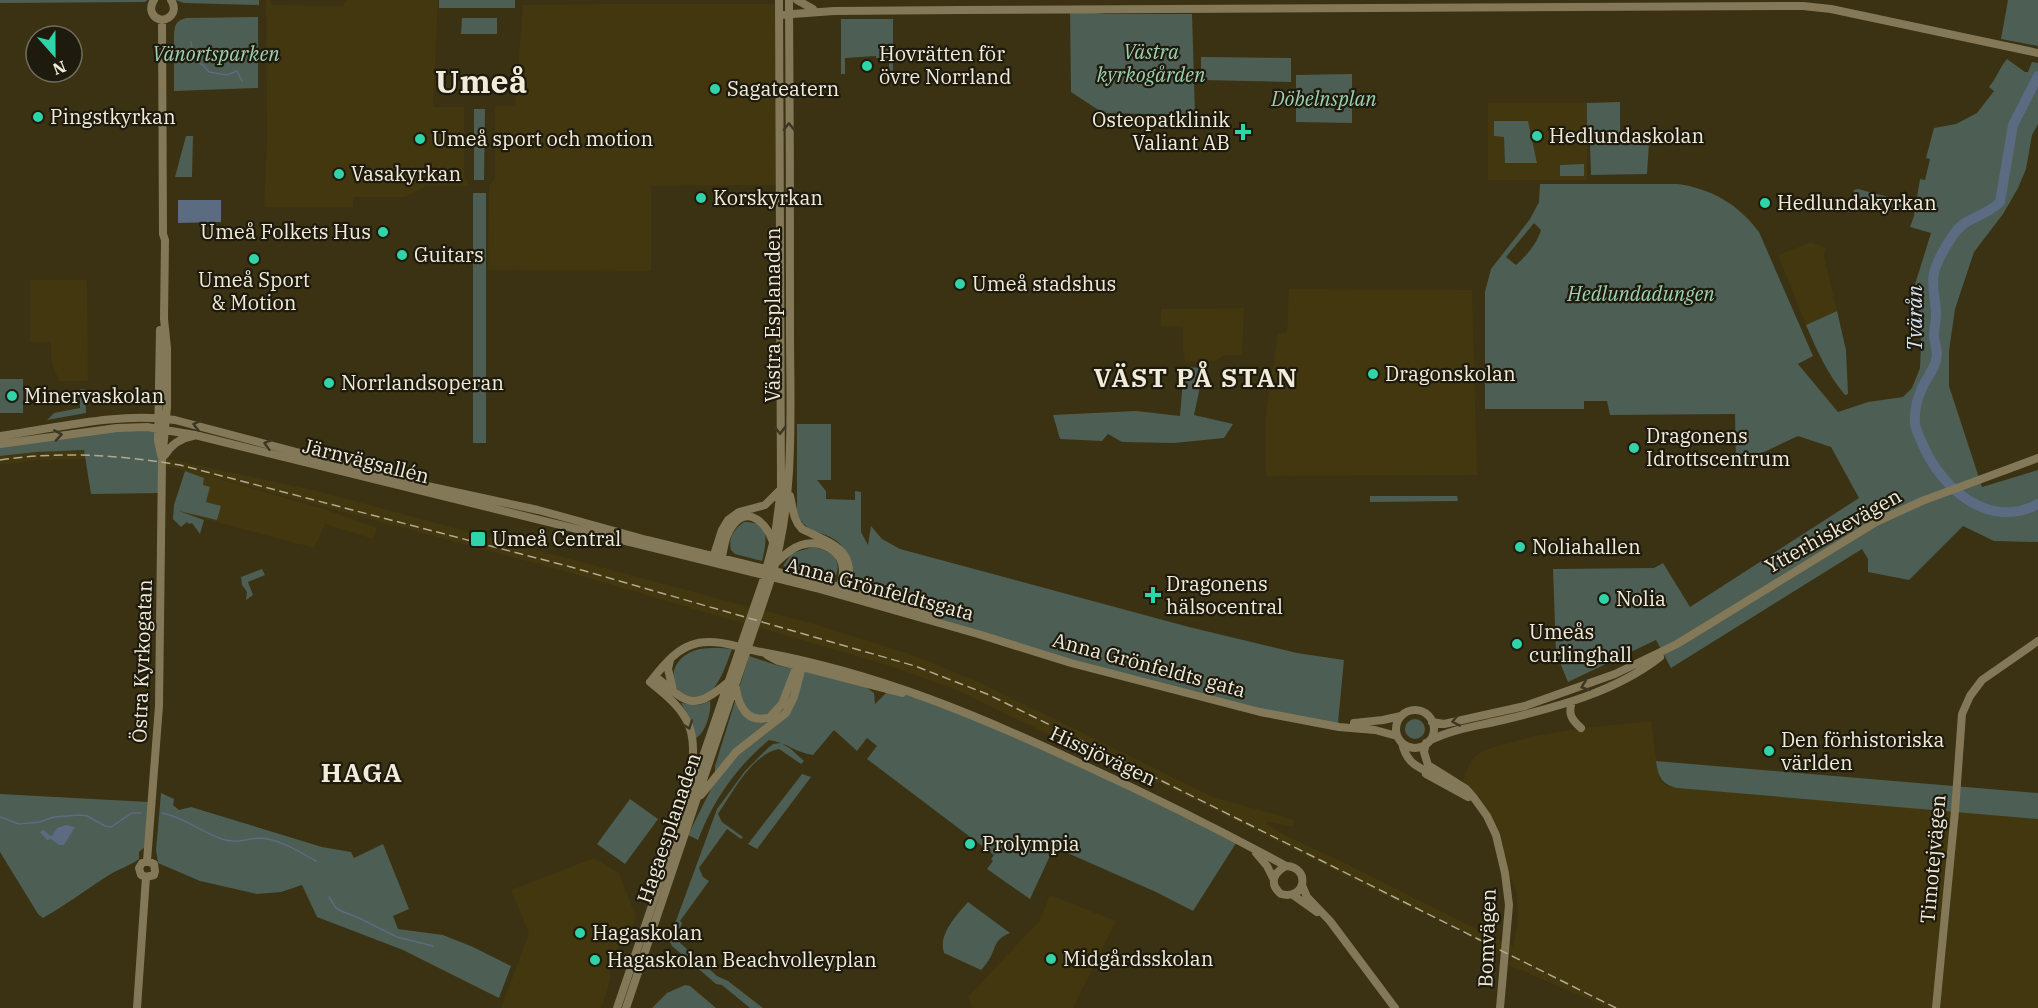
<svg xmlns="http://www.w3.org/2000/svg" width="2038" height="1008" font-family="'IBM Plex Serif',serif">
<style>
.built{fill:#42370e}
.green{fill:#4d5e54;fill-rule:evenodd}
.water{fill:#5b6b82}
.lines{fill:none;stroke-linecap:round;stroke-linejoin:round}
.stream{stroke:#5b6b82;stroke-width:1.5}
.river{stroke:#5b6b82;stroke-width:10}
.secondary{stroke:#837958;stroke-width:8}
.rail{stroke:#b0aa93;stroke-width:1.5;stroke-dasharray:9 4.5;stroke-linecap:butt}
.oneway{stroke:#3c3624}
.poi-dot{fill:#30d4a9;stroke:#1e1a0d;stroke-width:2}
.labels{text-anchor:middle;stroke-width:4.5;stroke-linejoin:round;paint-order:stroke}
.park-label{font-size:20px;font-style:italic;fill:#9dd3b4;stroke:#1e1a0d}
.poi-label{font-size:20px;fill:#f1ecda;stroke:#1e1a0d;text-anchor:start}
.street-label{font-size:20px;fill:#f1ecda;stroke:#1e1a0d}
.water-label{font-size:21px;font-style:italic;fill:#d8e5f7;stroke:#1e1a0d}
.district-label{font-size:26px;font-weight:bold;letter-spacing:1.5px;fill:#f1ecda;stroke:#1e1a0d}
.town-label{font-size:32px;font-weight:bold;fill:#f1ecda;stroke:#1e1a0d}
</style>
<rect width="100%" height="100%" fill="#3a3212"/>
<path class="built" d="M266,0H270L272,5L342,6L347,0H438L433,107H464V175L469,186H427L405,197H353V207H264L267,142Z
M599,4H778V185L651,186V271L488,270L489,186L495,178V106H515L523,5Z
M1488,103H1587V180H1488Z
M1811,242L1826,248L1824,256L1837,311L1806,325L1778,255Z
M30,280H87L88,381H59L51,361V342H30Z
M1289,289L1472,290L1477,475L1266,476V413L1278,334L1287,332Z
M1244,308L1242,355H1225L1215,361L1185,362L1184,353H1183V327L1161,326V309Z
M63,450L155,456L313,490L814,624L913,655L983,684L1213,797L1295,820L1293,826L1268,822L1266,824L1286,836L1347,864L1513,947L1518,921L1517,894L1492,825L1464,785L1463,780L1471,760L1483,751L1497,746L1535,736L1581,728L1651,721L1658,773L1660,780L1668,786L2038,818V1008H1609L1504,963L1512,961V956L1442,921L1402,904L1132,769L1100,754L1078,749L957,690L887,665L557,569L198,473L327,510L377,528L373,539L325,524L314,548L179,512L172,513L185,471L179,469L154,464L84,459L38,460L0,465V456Z
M594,858L619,873L636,917L631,932L619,944L617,953L613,955L609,967L611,978L601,1008H501L529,933L511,890Z
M1050,895L1116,921L1073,1008H973L968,997L1040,920Z"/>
<path class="green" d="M0,0H148L145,2L0,3Z
M175,0H259V5L184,3Z
M439,0H515V8H439Z
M2008,0H2038V46L2001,39Z
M1070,11L1106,14H1192L1195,115L1103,113L1071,92Z
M258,17V88L174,91V34C175,24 176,21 186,18Z
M462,18H497V34H461Z
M841,19H893V74H889V58H876V56L845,58V74H841Z
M1201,57L1291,58V82L1201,80Z
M2007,59L2025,72H2028L2032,62L2038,63V124L2032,135L2026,169L2018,188L2003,214L1974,252L1955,309L1949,351V386L1982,487L2038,470V542L1994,541L1963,526L1909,580L1868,572V559L1862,549L1671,668L1656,640L1568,682L1556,653L1553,569L1654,568L1663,563L1690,607L1859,498L1831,447L1798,436L1736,465L1735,414L1610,415L1607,401H1584V409H1485V292L1491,269L1530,219L1539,202L1540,184H1678C1712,189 1738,204 1759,232L1813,356L1792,367L1798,364L1838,412L1868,402L1903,397L1912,388L1920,368L1921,345L1919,311L1912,294L1931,233L1910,227L1914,216L1920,179L1925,180L1930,159L1926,158L1934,128L1956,124L1977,113L1994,91L1989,87C1997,78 1999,68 2007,59ZM1534,223L1541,230C1537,244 1526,256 1516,265L1506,257Z
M1352,74V123L1296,122V75Z
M1620,102V143H1649L1647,174L1591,175L1590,144H1587V103Z
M474,109H485L484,180H474Z
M1494,121H1528L1537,163H1505L1504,137L1494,136Z
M186,136H193L192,177H175Z
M1584,164V176H1560V165Z
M1858,189L1908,202L1906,210L1852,197L1854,190Z
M473,193H486V443H473Z
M1837,311L1846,350L1848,394L1845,395C1827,373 1817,351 1806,325Z
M1184,367L1204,368L1194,415L1233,424L1224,438L1174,443L1122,442L1108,434L1102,441L1060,439L1053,415L1136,411L1180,416Z
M0,379H23V413H0Z
M80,389H85L86,413L47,420L54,413L80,408Z
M797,424H831V480H817L826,491V499L855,500V491L861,492V532L868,545L871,526L882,539L900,549L1189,627L1297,653L1344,660L1338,723L1313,722L1071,663L861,593L862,586C849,578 852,558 841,545C827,529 805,537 797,512Z
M158,428L162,493L91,494L84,450L37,452L0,456V444L77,432Z
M185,471L204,478L203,485L210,487L206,502L221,506L217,520L179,511L204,520L200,534L192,523L189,524L187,522L181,527L173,519L174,505Z
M1370,496H1457L1458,501L1370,502Z
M744,522C771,521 767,542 762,561L735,554L731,550C728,538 734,529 744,522Z
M813,547C828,550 843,558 836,575L826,578L783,566L792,553Z
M262,569L265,575L248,582L253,595L246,600L247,592L242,585L241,577Z
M720,648L732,649C727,663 718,691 703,697C676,707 656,664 696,650C703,648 713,648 720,648Z
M749,656L776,665L862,684L874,693L875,704L889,690L951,707L1238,840L1193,911L1156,892L1054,847L1030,899L987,869L993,861L991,859L994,855L867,759L877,746L867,738L857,751L834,730L813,755C796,753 786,742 769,740C736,767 713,801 698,840L688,835L715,781V766Z
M710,701C712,711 705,734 696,738L690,719L681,703L699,705Z
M1405 729a10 10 0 1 1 20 0a10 10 0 1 1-20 0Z
M781,743L791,749L804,761L801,764L779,749C752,754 733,792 718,814L722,822L743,837L741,839L727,829L699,868L703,877L709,881L680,921L682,923L677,936L678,941L717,976L728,981L763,1008H750L722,985L716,984L672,946L669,940L717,809L745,771L768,748L773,744Z
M1656,761L2038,793V819L1677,788C1661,784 1658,776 1656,761Z
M802,774L811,777L757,849L748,844Z
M161,793L174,799L173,805L179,810L191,807L322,847L351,852L354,858L383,844L409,909L393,916L398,929L443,935L473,947L511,966L499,998L403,950L317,917L302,885L281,892L257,894L200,881L158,863L156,850Z
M0,794L149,802L146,846L139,852V859C130,866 118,869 109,875C87,889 66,905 43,918L38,914L0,852Z
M630,799L658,819L625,864L597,844Z
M968,902L1010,933C994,940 997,945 990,958C987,963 984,967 981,970L944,953C938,934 956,916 968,902Z
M685,985L690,986L716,1008H652L667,993Z"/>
<path class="water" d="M221,200V222L178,223V200Z
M66,825L75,827L64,845H59L51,839L47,840L40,832L44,830L49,835L52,836L57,828Z"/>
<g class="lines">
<path class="stream" d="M191,42L194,60L204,66L209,72L227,75L237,71L242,81
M162,813C184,817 201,832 222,839C237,844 246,839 259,838C278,838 300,852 316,861
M0,817L19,824L40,822L54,817L80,815L87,816L105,826L111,827L132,813H141
M329,897L336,908L341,911L359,918L397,937L433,946"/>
<path class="river" d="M2038,76L2013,125L2000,202C1991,212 1976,216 1965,223C1954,229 1937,260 1934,273C1931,286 1936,301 1936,314C1936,322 1934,329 1934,337C1935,343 1937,349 1937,355C1936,368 1927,377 1922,388C1917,399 1914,412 1915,424C1916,431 1920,438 1923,445C1942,489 1989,530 2038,504"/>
<path class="secondary" d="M154,0C148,9 152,18 162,20C173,18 177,9 171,0
M797,0L813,9
M779,15L834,11L960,10L1803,6L1831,9L2038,53
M160,330L158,440L161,455
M0,436C58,428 116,412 175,420L418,484L538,510L647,540L839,587L933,617
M0,444L117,428L147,427L195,435L816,588L978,634L1071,663L1260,712L1339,727L1375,730L1397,736
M165,455C171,445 181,438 193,436
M790,496C793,508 793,520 802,529C836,546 858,549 846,595
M713,558L722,530L728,520L739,512L765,505L781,489
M721,561C724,549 725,534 733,525C749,504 767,525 773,542
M777,562C784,555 792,548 801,545C819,539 844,550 843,572C843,578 840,584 838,590
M767,655L778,661L902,693
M670,660L668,669L673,690
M655,676C686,702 692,713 727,683
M736,688C739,708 748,724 770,717L782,704L798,663
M1572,701C1568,714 1571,719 1581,728
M1396 729a19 19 0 1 1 38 0a19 19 0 1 1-38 0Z
M1432,722L1444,724L1525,706L1615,674L1677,644L1876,522L1922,501L2038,458
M1354,723L1383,720L1401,716
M1429,741C1452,729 1478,726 1503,720C1557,707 1615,692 1660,657
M1402,743C1407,764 1417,766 1433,775
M1426,743L1424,752L1428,765L1466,789L1474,798L1487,816L1496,835L1505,873L1509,905L1500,1008
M1426,774L1468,797
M690,783C698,730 692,715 650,682C663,666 677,647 698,643C720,639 740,648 761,652C877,673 980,716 1086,766C1154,797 1220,830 1286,866C1311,867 1306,901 1281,894C1269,884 1273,873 1286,866
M701,795L736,752L786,713L794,697L802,667L800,662
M1256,853L1267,866L1273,878
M147,861L159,706L162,461L167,407V348L164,319L165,240L163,234L162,20
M146,877L154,875L155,871L154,864L147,861
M146,877L141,875L139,868L142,863L147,861
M1302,885L1307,897L1330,921L1395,1008
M1293,895L1317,912
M137,1008L146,877
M617,1008L763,581L775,536L781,489L779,0
M626,1008L770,582C796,500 790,413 790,328C790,219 790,109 789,0
M1936,1008L1955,811L1962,714L1970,696L1982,680L2038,641"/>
<path class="rail" d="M0,460C60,451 120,455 180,465L571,567L915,666L987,694L1034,717L1616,1008"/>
</g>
<defs><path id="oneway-chevron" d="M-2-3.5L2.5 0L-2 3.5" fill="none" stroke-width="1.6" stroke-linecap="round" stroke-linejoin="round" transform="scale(1.5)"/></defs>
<g class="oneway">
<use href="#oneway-chevron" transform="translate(789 127) rotate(-91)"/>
<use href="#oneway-chevron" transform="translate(197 425) rotate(-166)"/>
<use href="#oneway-chevron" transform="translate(780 430) rotate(89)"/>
<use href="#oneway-chevron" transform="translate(58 435) rotate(-9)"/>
<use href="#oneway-chevron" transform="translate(268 444) rotate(-164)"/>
<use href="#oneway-chevron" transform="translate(1585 686) rotate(159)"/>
<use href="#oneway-chevron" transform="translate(1456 721) rotate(169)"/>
<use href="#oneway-chevron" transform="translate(688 725) rotate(70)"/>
</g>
<g class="poi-dot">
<circle cx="867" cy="66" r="6"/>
<circle cx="715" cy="89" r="6"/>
<circle cx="38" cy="117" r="6"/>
<path d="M1240 123h6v6h6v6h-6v6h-6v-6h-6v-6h6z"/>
<circle cx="1537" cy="136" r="6"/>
<circle cx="420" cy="139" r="6"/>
<circle cx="339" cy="174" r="6"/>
<circle cx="701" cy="198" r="6"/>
<circle cx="1765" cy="203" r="6"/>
<circle cx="383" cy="232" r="6"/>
<circle cx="402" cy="255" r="6"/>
<circle cx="254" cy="259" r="6"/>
<circle cx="960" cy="284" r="6"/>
<circle cx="1373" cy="374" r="6"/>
<circle cx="329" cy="383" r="6"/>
<circle cx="12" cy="396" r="6"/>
<circle cx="1634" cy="448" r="6"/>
<rect x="470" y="531" width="16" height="16" rx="3"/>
<circle cx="1520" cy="547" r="6"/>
<path d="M1150 586h6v6h6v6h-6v6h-6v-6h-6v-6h6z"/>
<circle cx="1604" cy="599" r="6"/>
<circle cx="1517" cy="644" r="6"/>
<circle cx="1769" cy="751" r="6"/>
<circle cx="970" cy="844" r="6"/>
<circle cx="580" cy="933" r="6"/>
<circle cx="1051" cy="959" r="6"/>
<circle cx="595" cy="960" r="6"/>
</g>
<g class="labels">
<g class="park-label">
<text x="1151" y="59">Västra<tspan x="1151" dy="23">kyrkogården</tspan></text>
<text x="216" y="61">Vänortsparken</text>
<text x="1324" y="106">Döbelnsplan</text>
<text x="1641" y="301">Hedlundadungen</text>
</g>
<g class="poi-label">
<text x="879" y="61">Hovrätten för<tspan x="879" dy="23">övre Norrland</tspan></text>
<text x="727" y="96">Sagateatern</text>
<text x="50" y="124">Pingstkyrkan</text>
<text x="1230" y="127" text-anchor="end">Osteopatklinik<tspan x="1230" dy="23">Valiant AB</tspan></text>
<text x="1549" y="143">Hedlundaskolan</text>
<text x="432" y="146">Umeå sport och motion</text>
<text x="351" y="181">Vasakyrkan</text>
<text x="713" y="205">Korskyrkan</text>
<text x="1777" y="210">Hedlundakyrkan</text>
<text x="371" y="239" text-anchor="end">Umeå Folkets Hus</text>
<text x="414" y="262">Guitars</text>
<text x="254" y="287" text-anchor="middle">Umeå Sport<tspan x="254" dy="23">&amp; Motion</tspan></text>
<text x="972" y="291">Umeå stadshus</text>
<text x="1385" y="381">Dragonskolan</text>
<text x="341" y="390">Norrlandsoperan</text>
<text x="24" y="403">Minervaskolan</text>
<text x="1646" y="443">Dragonens<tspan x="1646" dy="23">Idrottscentrum</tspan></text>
<text x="492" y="546">Umeå Central</text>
<text x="1532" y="554">Noliahallen</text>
<text x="1166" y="591">Dragonens<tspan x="1166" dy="23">hälsocentral</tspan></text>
<text x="1616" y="606">Nolia</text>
<text x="1529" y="639">Umeås<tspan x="1529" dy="23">curlinghall</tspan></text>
<text x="1781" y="747">Den förhistoriska<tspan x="1781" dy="23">världen</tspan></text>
<text x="982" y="851">Prolympia</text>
<text x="592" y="940">Hagaskolan</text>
<text x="1063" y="966">Midgårdsskolan</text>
<text x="607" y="967">Hagaskolan Beachvolleyplan</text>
</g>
<g class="street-label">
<text transform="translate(773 315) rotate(-90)" y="7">Västra Esplanaden</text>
<text transform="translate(366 461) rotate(14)" y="7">Järnvägsallén</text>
<text transform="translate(1833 531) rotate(-29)" y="7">Ytterhiskevägen</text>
<text transform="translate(880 589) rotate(15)" y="7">Anna Grönfeldtsgata</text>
<text transform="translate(142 661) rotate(-88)" y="7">Östra Kyrkogatan</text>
<text transform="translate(1149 665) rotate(15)" y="7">Anna Grönfeldts gata</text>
<text transform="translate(1103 756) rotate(25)" y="7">Hissjövägen</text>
<text transform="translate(669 828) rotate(-71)" y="7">Hagaesplanaden</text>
<text transform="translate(1933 859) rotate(-85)" y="7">Timotejvägen</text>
<text transform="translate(1487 938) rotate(-88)" y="7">Bomvägen</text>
</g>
<g class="water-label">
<text transform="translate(1915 318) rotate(-90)" y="7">Tvärån</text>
</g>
<g class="district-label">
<text x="1196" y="387">VÄST PÅ STAN</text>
<text x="362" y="782">HAGA</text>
</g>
<g class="town-label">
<text x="481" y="93">Umeå</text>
</g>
</g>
<g transform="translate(54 54) rotate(159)"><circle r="28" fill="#1e1a0d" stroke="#726e5f" stroke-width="1.5"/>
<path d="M0-4.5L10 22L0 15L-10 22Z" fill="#30d4a9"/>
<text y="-9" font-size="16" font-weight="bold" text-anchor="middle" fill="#f1ecda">N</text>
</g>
</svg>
